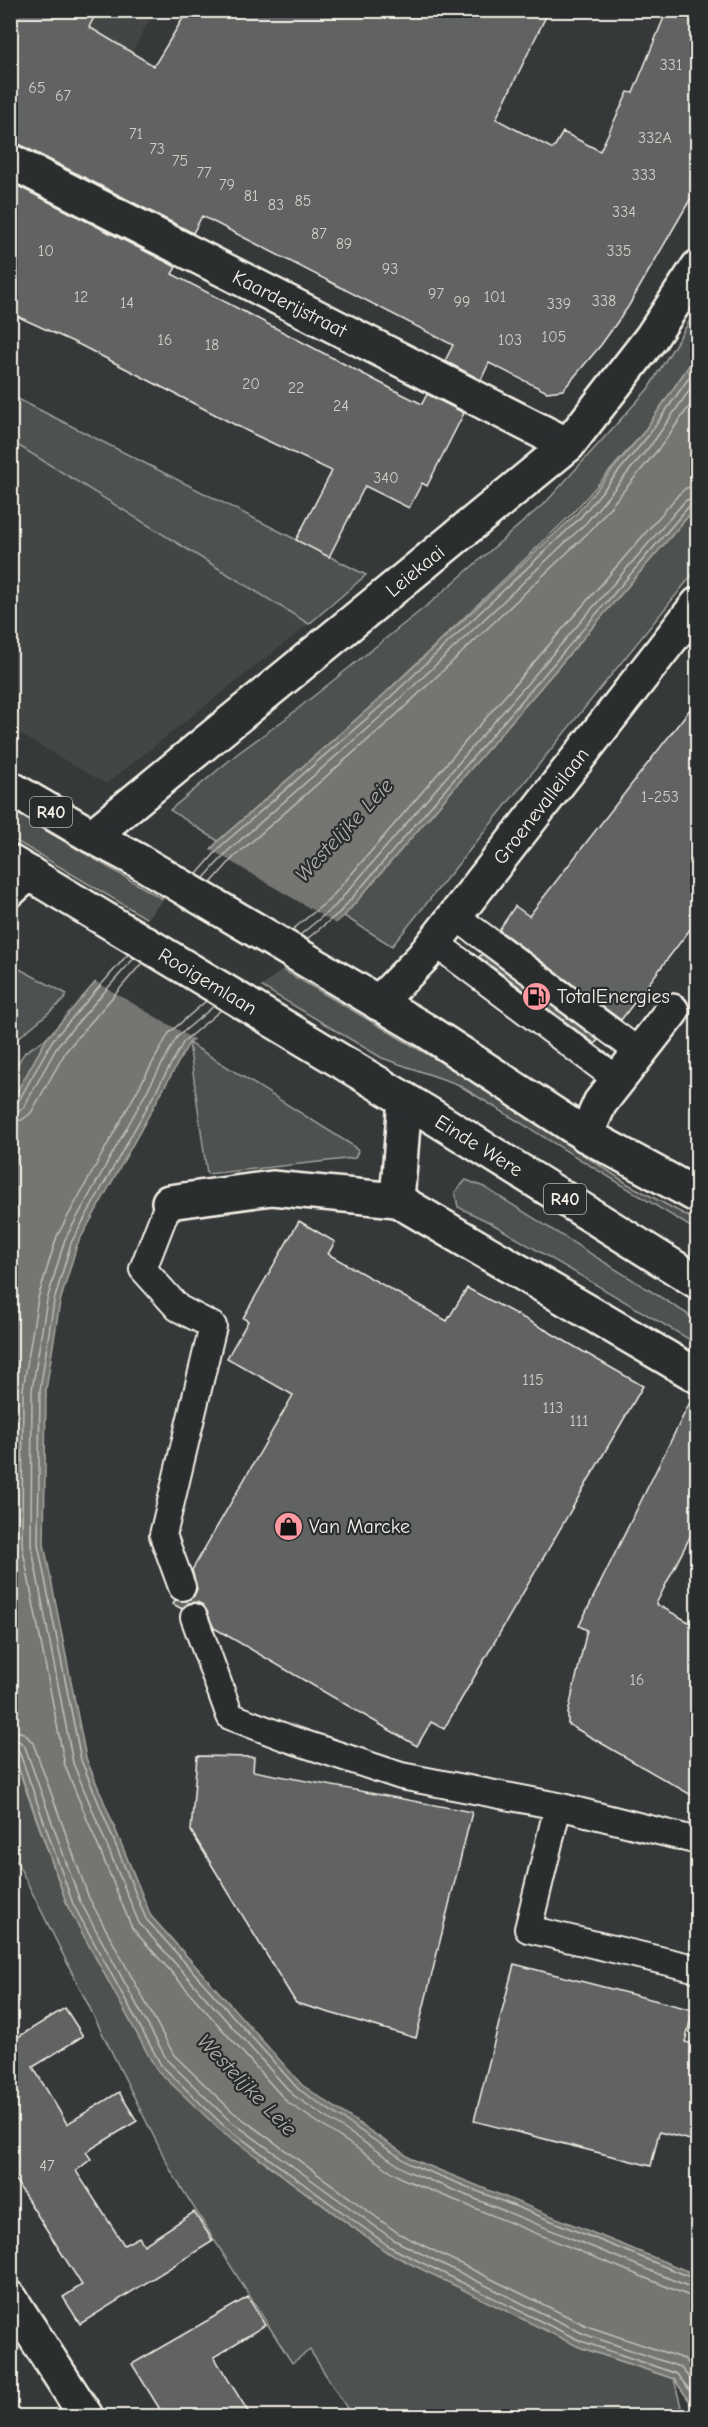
<svg xmlns="http://www.w3.org/2000/svg" width="708" height="2427" font-family="'Comic Neue',sans-serif">
<style>
.built{fill:#434645}
.green{fill:#4e514f;stroke:#a1a19c;stroke-width:1.5}
.water{fill:#757572;stroke:#a8a7a1;stroke-width:1.5}
.pier{fill:#363939}
.lines{fill:none;stroke-linecap:round;stroke-linejoin:round}
.shore{stroke:#c1bfb9;stroke-width:1.5}
.building{fill:#616362;stroke:#f4f1e8;stroke-width:1.5}
.service-casing{stroke:#f4f1e8;stroke-width:30}
.minor-casing{stroke:#f4f1e8;stroke-width:38}
.primary-casing{stroke:#f4f1e8;stroke-width:38}
.service{stroke:#2a2d2e;stroke-width:26}
.minor{stroke:#2a2d2e;stroke-width:33}
.primary{stroke:#2a2d2e;stroke-width:33}
.labels{text-anchor:middle;stroke-width:4.5;stroke-linejoin:round;paint-order:stroke}
.number-label{font-size:16px;fill:#cfcec6}
.shield{fill:#2a2d2e;stroke:#b7b6b0;stroke-width:1.5}
.shield-label{font-size:18px;font-weight:bold;fill:#f4f1e8}
.street-label{font-size:20px;fill:#f4f1e8;stroke:#2a2d2e}
.poi-label{font-size:20px;fill:#f4f1e8;stroke:#2a2d2e;text-anchor:start}
.water-label{font-size:21px;font-style:italic;fill:#b4b3ad;stroke:#2a2d2e}
</style>
<rect width="100%" height="100%" fill="#363939"/>
<filter id="ink" filterUnits="userSpaceOnUse"><feTurbulence type="fractalNoise" baseFrequency=".0167" numOctaves="2"/><feDisplacementMap in="SourceGraphic" scale="12" xChannelSelector="R" yChannelSelector="G"/><feConvolveMatrix kernelMatrix="1 2 1 2 8 2 1 2 1" color-interpolation-filters="sRGB"/></filter>
<g filter="url(#ink)">
<path class="built" d="M48,11H154L132,52Z
M10,441L309,624L106,784L11,729Z"/>
<path class="green" d="M697,309V354L643,433L572,514L377,701L218,841L170,810L237,754L285,719L430,603L547,501L648,389Z
M10,395L366,575L309,624L11,441Z
M697,506V569L392,946L344,916Z
M11,810L454,1070L628,1184L697,1221V1231L457,1084L382,1058L11,838Z
M10,964L67,994L64,1000L11,1044Z
M47,1038L11,1104V1074L25,1052Z
M189,1043L352,1145L358,1151L355,1158L207,1174Z
M466,1180L484,1187L697,1320V1344L489,1222L458,1207L455,1192Z
M10,1746L68,1907L219,2129L387,2252L585,2349L674,2379L681,2407L665,2416H352L310,2350L292,2363L172,2173L11,1850Z"/>
<path class="water" d="M697,354V506L344,916L189,1043L77,1245L60,1302L46,1390L44,1544L86,1758L151,1916L302,2085L412,2159L697,2275V2412L674,2379L579,2347L387,2252L219,2129L156,2069L68,1907L11,1746L10,1104L47,1038L218,841L377,701L576,514L643,433Z"/>
<path class="pier" d="M208,848L338,925L195,1040L93,980Z"/>
<g class="lines">
<path class="shore" d="M197,874L222,845L381,706L580,518L648,436L698,365
M204,878L228,851L387,711L586,523L654,441L698,378
M211,883L234,857L393,718L591,530L661,446L698,394
M292,930L329,900L679,494L686,488L698,486
M300,935L335,906L685,501L698,495
M307,939L340,912L690,505L698,503
M206,1001L169,1033L57,1236L38,1298L23,1389L22,1545L65,1766L132,1928L287,2102L403,2179L687,2295L698,2297
M214,1006L177,1037L65,1239L47,1300L32,1390L31,1544L73,1763L139,1923L293,2095L407,2171L690,2287L698,2288
M221,1010L184,1041L71,1243L54,1301L40,1390L38,1544L81,1760L146,1919L298,2089L410,2164L698,2280
M10,1106L18,1102L52,1041L128,954
M10,1113L18,1112L24,1107L58,1045L134,958
M10,1122L22,1120L31,1113L66,1051L142,963
M10,1730L24,1733L33,1743L89,1898L174,2055L233,2112L398,2233L587,2326L684,2359L698,2373
M10,1739L19,1741L25,1747L80,1901L167,2060L228,2119L394,2240L584,2334L680,2367L698,2388
M10,1747L16,1748L19,1751L73,1904L161,2065L223,2125L390,2247L581,2341L677,2374L698,2401"/>
</g>
<path class="building" d="M10,10H98L89,27L154,66L188,10H549L496,119L553,149L563,132L600,151L628,92L633,93L667,10H698V186L628,307L601,345L563,390L547,392L489,363L481,380L445,361L453,345L202,216L193,233L19,144L10,143Z
M10,182L176,267L172,274L390,388L422,404L427,394L464,413L427,486L422,483L409,508L365,486L329,557L296,540L332,471L253,434L80,345L10,313Z
M698,699V919L621,1020L499,930L515,906L529,916Z
M482,954L598,1040L595,1044L479,957Z
M299,1221L335,1242L328,1254L447,1321L467,1288L544,1329L643,1386L444,1729L431,1722L417,1746L214,1628L203,1605L197,1602L189,1603L182,1609L173,1604L175,1600L187,1601L194,1596L197,1589L192,1570L293,1395L227,1358L248,1321L243,1318Z
M694,1394L698,1395V1521L656,1604L698,1627V1799L568,1724V1713L587,1630L579,1626Z
M197,1756L254,1757L253,1771L472,1812L416,2038L296,2003L191,1831Z
M514,1964L693,2010L685,2042L698,2045V2142L659,2132L651,2166L474,2121Z
M65,2008L83,2036L33,2067L67,2124L119,2092L137,2121L86,2152L91,2159L76,2171L124,2245L139,2237L144,2245L194,2212L213,2241L80,2324L63,2297L82,2285L10,2172V2031L15,2039Z
M248,2297L265,2325L214,2357L251,2416H164L132,2364Z"/>
<g class="lines">
<defs>
<path id="service" d="M455,916L639,1052
M434,942L618,1080
M169,1202L143,1269L178,1308L213,1326L163,1535L182,1587
M194,1617L230,1716L287,1738L401,1776L558,1806L698,1841
M558,1806L528,1929L698,1969"/>
<g id="minor">
<path id="s1" d="M10,161L568,445"/>
<path id="s2" d="M92,836L568,445L651,338L698,267"/>
<path d="M10,890L29,873"/>
<path id="s3" d="M378,1003L423,957L698,604"/>
<path d="M586,1135L600,1103L672,1011"/>
<path d="M397,1200L405,1100"/>
<path d="M169,1202L272,1188L397,1200L698,1376"/>
<path d="M10,2298L86,2416"/>
</g>
<g id="primary">
<path d="M10,788L92,836L137,860L425,1030L586,1135L698,1196"/>
<path id="s4" d="M10,862L432,1116L698,1282"/>
</g>
</defs>
<use href="#service" class="service-casing"/>
<use href="#minor" class="minor-casing"/>
<use href="#primary" class="primary-casing"/>
<use href="#service" class="service"/>
<use href="#minor" class="minor"/>
<use href="#primary" class="primary"/>
</g>
</g>
<defs>
<symbol id="fuel-disc" viewBox="-11 -11 22 22"><circle r="9.5" fill="#ff9aa2" stroke="#2a2d2e"/><path d="M-5.5-6h7V0h2V4h1.3V-2.5L3-4.5l.8-.8L6-3V5H2.5V1h-1V6h-7ZM-4.2-4.7v3.2H.2V-4.7Z" fill="#111"/></symbol>
<symbol id="shop-disc" viewBox="-11 -11 22 22"><circle r="9.5" fill="#ff9aa2" stroke="#2a2d2e"/><path d="M-5-2.5h2.3a2.7 3.5 0 0 1 5.4 0H5L5.5 6h-11ZM-1.5-2.5h3a1.5 2.3 0 0 0-3 0Z" fill="#111"/></symbol>
</defs>
<g fill-rule="evenodd">
<use href="#fuel-disc" x="520" y="980" width="33" height="33"/>
<use href="#shop-disc" x="272" y="1510" width="33" height="33"/>
</g>
<g class="labels">
<g class="number-label">
<text x="671" y="70">331</text>
<text x="37" y="93">65</text>
<text x="63" y="101">67</text>
<text x="136" y="139">71</text>
<text x="655" y="143">332A</text>
<text x="157" y="154">73</text>
<text x="180" y="166">75</text>
<text x="204" y="178">77</text>
<text x="644" y="180">333</text>
<text x="227" y="190">79</text>
<text x="251" y="201">81</text>
<text x="303" y="206">85</text>
<text x="276" y="210">83</text>
<text x="624" y="217">334</text>
<text x="319" y="239">87</text>
<text x="344" y="249">89</text>
<text x="46" y="256">10</text>
<text x="619" y="256">335</text>
<text x="390" y="274">93</text>
<text x="436" y="299">97</text>
<text x="81" y="302">12</text>
<text x="495" y="302">101</text>
<text x="604" y="306">338</text>
<text x="462" y="307">99</text>
<text x="127" y="308">14</text>
<text x="559" y="309">339</text>
<text x="554" y="342">105</text>
<text x="165" y="345">16</text>
<text x="510" y="345">103</text>
<text x="212" y="350">18</text>
<text x="251" y="389">20</text>
<text x="296" y="393">22</text>
<text x="341" y="411">24</text>
<text x="386" y="483">340</text>
<text x="660" y="802">1-253</text>
<text x="533" y="1385">115</text>
<text x="553" y="1413">113</text>
<text x="579" y="1426">111</text>
<text x="637" y="1685">16</text>
<text x="47" y="2171">47</text>
</g>
<g class="shield">
<rect x="30" y="797" width="42" height="30" rx="4.5"/>
<rect x="544" y="1184" width="42" height="30" rx="4.5"/>
</g>
<g class="shield-label">
<text x="51" y="818">R40</text>
<text x="565" y="1205">R40</text>
</g>
<g class="street-label">
<text dy="7" stroke="none"><textPath href="#s1" startOffset="314">Kaarderijstraat</textPath></text>
<text dy="7" stroke="none"><textPath href="#s2" startOffset="418">Leiekaai</textPath></text>
<text dy="7" stroke="none"><textPath href="#s3" startOffset="256">Groenevalleilaan</textPath></text>
<text dy="7" stroke="none"><textPath href="#s4" startOffset="231">Rooigemlaan</textPath></text>
<text dy="7" stroke="none"><textPath href="#s4" startOffset="548">Einde Were</textPath></text>
</g>
<g class="poi-label">
<text x="557" y="1003">TotalEnergies</text>
<text x="309" y="1533">Van Marcke</text>
</g>
<g class="water-label">
<text transform="translate(344 830) rotate(-47)" y="7">Westelijke Leie</text>
<text transform="translate(247 2085) rotate(46)" y="7">Westelijke Leie</text>
</g>
</g>
<rect width="708" height="2427" fill="none" stroke="#2a2d2e" stroke-width="36"/>
<rect x="18" y="18" width="672" height="2391" fill="none" stroke="#f4f1e8" stroke-width="2" filter="url(#ink)"/>
</svg>
